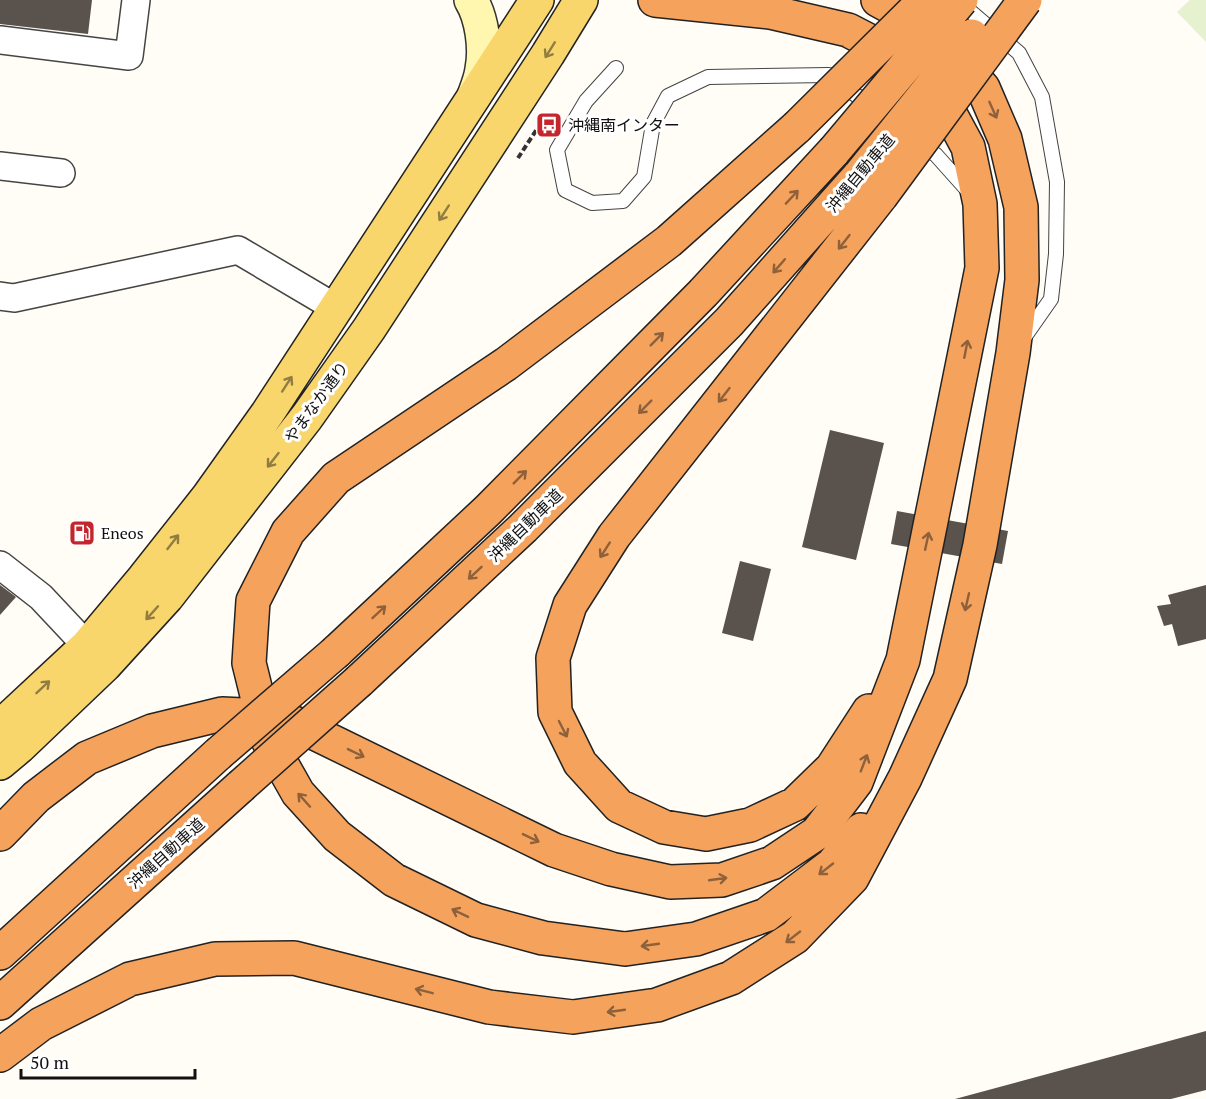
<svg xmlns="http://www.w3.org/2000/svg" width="1206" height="1099" font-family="'PT Serif','Noto Sans JP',serif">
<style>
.pitch{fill:#e6f2cf}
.building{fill:#5a524d}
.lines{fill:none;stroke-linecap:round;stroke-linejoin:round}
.lane-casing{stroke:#444;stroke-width:16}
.street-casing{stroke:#444;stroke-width:30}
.secondary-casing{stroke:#333;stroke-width:36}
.primary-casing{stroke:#222;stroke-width:36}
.highway-casing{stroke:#222;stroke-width:36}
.path{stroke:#333;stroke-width:4;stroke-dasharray:6 3;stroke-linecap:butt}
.lane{stroke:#fff;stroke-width:14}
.street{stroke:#fff;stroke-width:27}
.secondary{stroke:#fff6b0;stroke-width:33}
.primary{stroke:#f9d66b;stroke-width:33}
.highway{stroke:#f5a25d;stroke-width:33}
.highway-bridge-casing{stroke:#222;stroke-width:36;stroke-linecap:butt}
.highway-bridge{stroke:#f5a25d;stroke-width:33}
.oneway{stroke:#917d42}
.oneway2{stroke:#8e613b}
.labels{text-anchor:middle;stroke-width:6;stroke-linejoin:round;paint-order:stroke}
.poi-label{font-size:16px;fill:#111;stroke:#fff;text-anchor:start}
.street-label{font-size:16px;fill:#111;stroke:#fff}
</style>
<rect width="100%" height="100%" fill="#fffdf5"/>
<path class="pitch" d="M1190,0H1206V42L1177,12Z"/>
<path class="building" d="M0,0H92L88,34L0,24Z
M830,430L884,443L856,560L802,547Z
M897,511L1008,531L1002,564L891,544Z
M740,561L771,569L753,641L722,633Z
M0,585L16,597L0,615Z
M1206,585V639L1178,646L1172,624L1164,626L1157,606L1171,604L1168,595Z
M1206,1031V1090L1171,1099H955Z"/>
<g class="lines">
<defs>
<path id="lane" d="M958,1L1019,53L1042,97L1057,182L1056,254L1051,299L1023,339
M616,68L586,101L557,150L565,190L592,203L623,201L644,177L653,124L668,96L708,77L829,75L900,128
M918,142L936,155L970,193"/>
<path id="street" d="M0,40L129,56L136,0
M0,166L61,173
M0,296L14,298L238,250L336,308
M0,565L41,597L87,646"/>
<path id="secondary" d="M471,0C482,18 486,48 482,69C481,78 477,88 474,96"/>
<path id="primary" d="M0,727L87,646L144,578L208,497L267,414L537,0
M0,763L19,747L105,665L167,597L307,417L369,329L548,54L581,0"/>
<path id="highway" d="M797,127L669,241L506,364L336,478L288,532L253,601L249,663L268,740L298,793L337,836L394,880L476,920L543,938L625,949L696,939L766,915L832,865L861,830
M336,652L488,510L703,293L834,151
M359,681L523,528L729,322L860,175
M869,711L832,768L795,804L750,825L706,834L664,827L619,806L580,763L555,712L553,658L570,605L614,536L881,196
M284,718L554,850L611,869L670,882L722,880L772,863L817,833L856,782L903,660L982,268L980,204L968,147L941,97L902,58L848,30L770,12L655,0
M0,834L36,797L87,758L152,731L222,714L243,715
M0,953L218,754
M0,1003L241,786
M0,1055L41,1024L130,979L215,959L294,958L489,1007L573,1017L657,1005L731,978L795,937L852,878L905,778L950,679L980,545L1013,353L1022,280L1021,207L1005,139L983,88L933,30L878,0"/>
</defs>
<use href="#lane" class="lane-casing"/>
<use href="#street" class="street-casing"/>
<use href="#secondary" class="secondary-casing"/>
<use href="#primary" class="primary-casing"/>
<use href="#highway" class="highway-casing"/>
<path class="path" d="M518,158L545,117"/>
<use href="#lane" class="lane"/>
<use href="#street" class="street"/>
<use href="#secondary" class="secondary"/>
<use href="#primary" class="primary"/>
<use href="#highway" class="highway"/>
<defs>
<path id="highway-bridge" d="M797,127L925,0
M834,151L961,0
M860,175L972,36
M881,196L1025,0
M218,754L336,652
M241,786L359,681"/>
</defs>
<use href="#highway-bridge" class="highway-bridge-casing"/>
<use href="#highway-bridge" class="highway-bridge"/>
</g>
<defs><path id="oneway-shaft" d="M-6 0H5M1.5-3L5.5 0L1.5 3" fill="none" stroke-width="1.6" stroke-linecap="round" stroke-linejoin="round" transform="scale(1.5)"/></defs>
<g class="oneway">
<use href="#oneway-shaft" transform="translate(550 50) rotate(122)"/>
<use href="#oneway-shaft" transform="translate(444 213) rotate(123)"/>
<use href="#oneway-shaft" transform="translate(287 384) rotate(-57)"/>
<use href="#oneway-shaft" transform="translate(273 460) rotate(128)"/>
<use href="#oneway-shaft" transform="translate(173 542) rotate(-52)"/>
<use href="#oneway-shaft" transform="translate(152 613) rotate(132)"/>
<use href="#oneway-shaft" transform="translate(43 687) rotate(-43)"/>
</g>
<g class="oneway2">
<use href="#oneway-shaft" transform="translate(993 110) rotate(66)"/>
<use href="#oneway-shaft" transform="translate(792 197) rotate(-47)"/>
<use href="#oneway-shaft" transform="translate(844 242) rotate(128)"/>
<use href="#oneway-shaft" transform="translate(779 266) rotate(131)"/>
<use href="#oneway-shaft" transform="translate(657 339) rotate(-45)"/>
<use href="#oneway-shaft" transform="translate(966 349) rotate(-79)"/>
<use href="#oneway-shaft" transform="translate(724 395) rotate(128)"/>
<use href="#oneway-shaft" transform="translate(645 407) rotate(135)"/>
<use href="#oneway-shaft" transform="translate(520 477) rotate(-45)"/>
<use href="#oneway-shaft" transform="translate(927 541) rotate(-78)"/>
<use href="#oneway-shaft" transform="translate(605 550) rotate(123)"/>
<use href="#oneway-shaft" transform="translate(475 573) rotate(137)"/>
<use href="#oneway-shaft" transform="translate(967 602) rotate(103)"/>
<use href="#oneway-shaft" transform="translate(379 612) rotate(-43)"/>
<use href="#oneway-shaft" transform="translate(563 729) rotate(63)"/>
<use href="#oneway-shaft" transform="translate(356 753) rotate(26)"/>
<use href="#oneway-shaft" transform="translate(864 763) rotate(-69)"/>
<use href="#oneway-shaft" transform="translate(304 800) rotate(-132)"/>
<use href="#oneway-shaft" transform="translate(531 838) rotate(26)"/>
<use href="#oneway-shaft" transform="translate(826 869) rotate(142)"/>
<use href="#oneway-shaft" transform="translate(718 879) rotate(-8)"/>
<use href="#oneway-shaft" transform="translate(460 913) rotate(-154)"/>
<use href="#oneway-shaft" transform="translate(793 937) rotate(142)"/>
<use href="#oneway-shaft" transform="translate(650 945) rotate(172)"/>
<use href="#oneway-shaft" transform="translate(424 991) rotate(-166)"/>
<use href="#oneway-shaft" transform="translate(616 1011) rotate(172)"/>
</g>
<defs>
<symbol id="bus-square" viewBox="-11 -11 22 22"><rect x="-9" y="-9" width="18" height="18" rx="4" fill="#c4262e" stroke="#fff"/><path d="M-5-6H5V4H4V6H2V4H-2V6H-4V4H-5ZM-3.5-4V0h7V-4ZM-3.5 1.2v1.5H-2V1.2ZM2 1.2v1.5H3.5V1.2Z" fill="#fff"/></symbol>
<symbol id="fuel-square" viewBox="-11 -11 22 22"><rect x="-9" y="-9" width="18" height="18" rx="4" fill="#c4262e" stroke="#fff"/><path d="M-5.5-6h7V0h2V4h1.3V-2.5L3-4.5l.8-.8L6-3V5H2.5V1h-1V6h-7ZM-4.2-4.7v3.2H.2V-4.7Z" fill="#fff"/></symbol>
</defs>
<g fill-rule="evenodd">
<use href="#bus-square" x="534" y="110" width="30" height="30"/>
<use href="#fuel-square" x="67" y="518" width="30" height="30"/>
</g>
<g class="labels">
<g class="poi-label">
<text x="568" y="131">沖縄南インター</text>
<text x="101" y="539">Eneos</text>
</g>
<g class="street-label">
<text transform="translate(860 173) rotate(-50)" y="6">沖縄自動車道</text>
<text transform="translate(316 402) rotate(-54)" y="6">やまなか通り</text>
<text transform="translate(525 525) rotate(-44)" y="6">沖縄自動車道</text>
<text transform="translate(166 853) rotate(-42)" y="6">沖縄自動車道</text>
</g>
</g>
<path d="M21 1069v9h174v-9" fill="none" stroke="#111111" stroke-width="3"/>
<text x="30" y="1069" font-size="18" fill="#111111" stroke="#ffffff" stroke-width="4.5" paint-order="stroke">50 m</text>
</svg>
